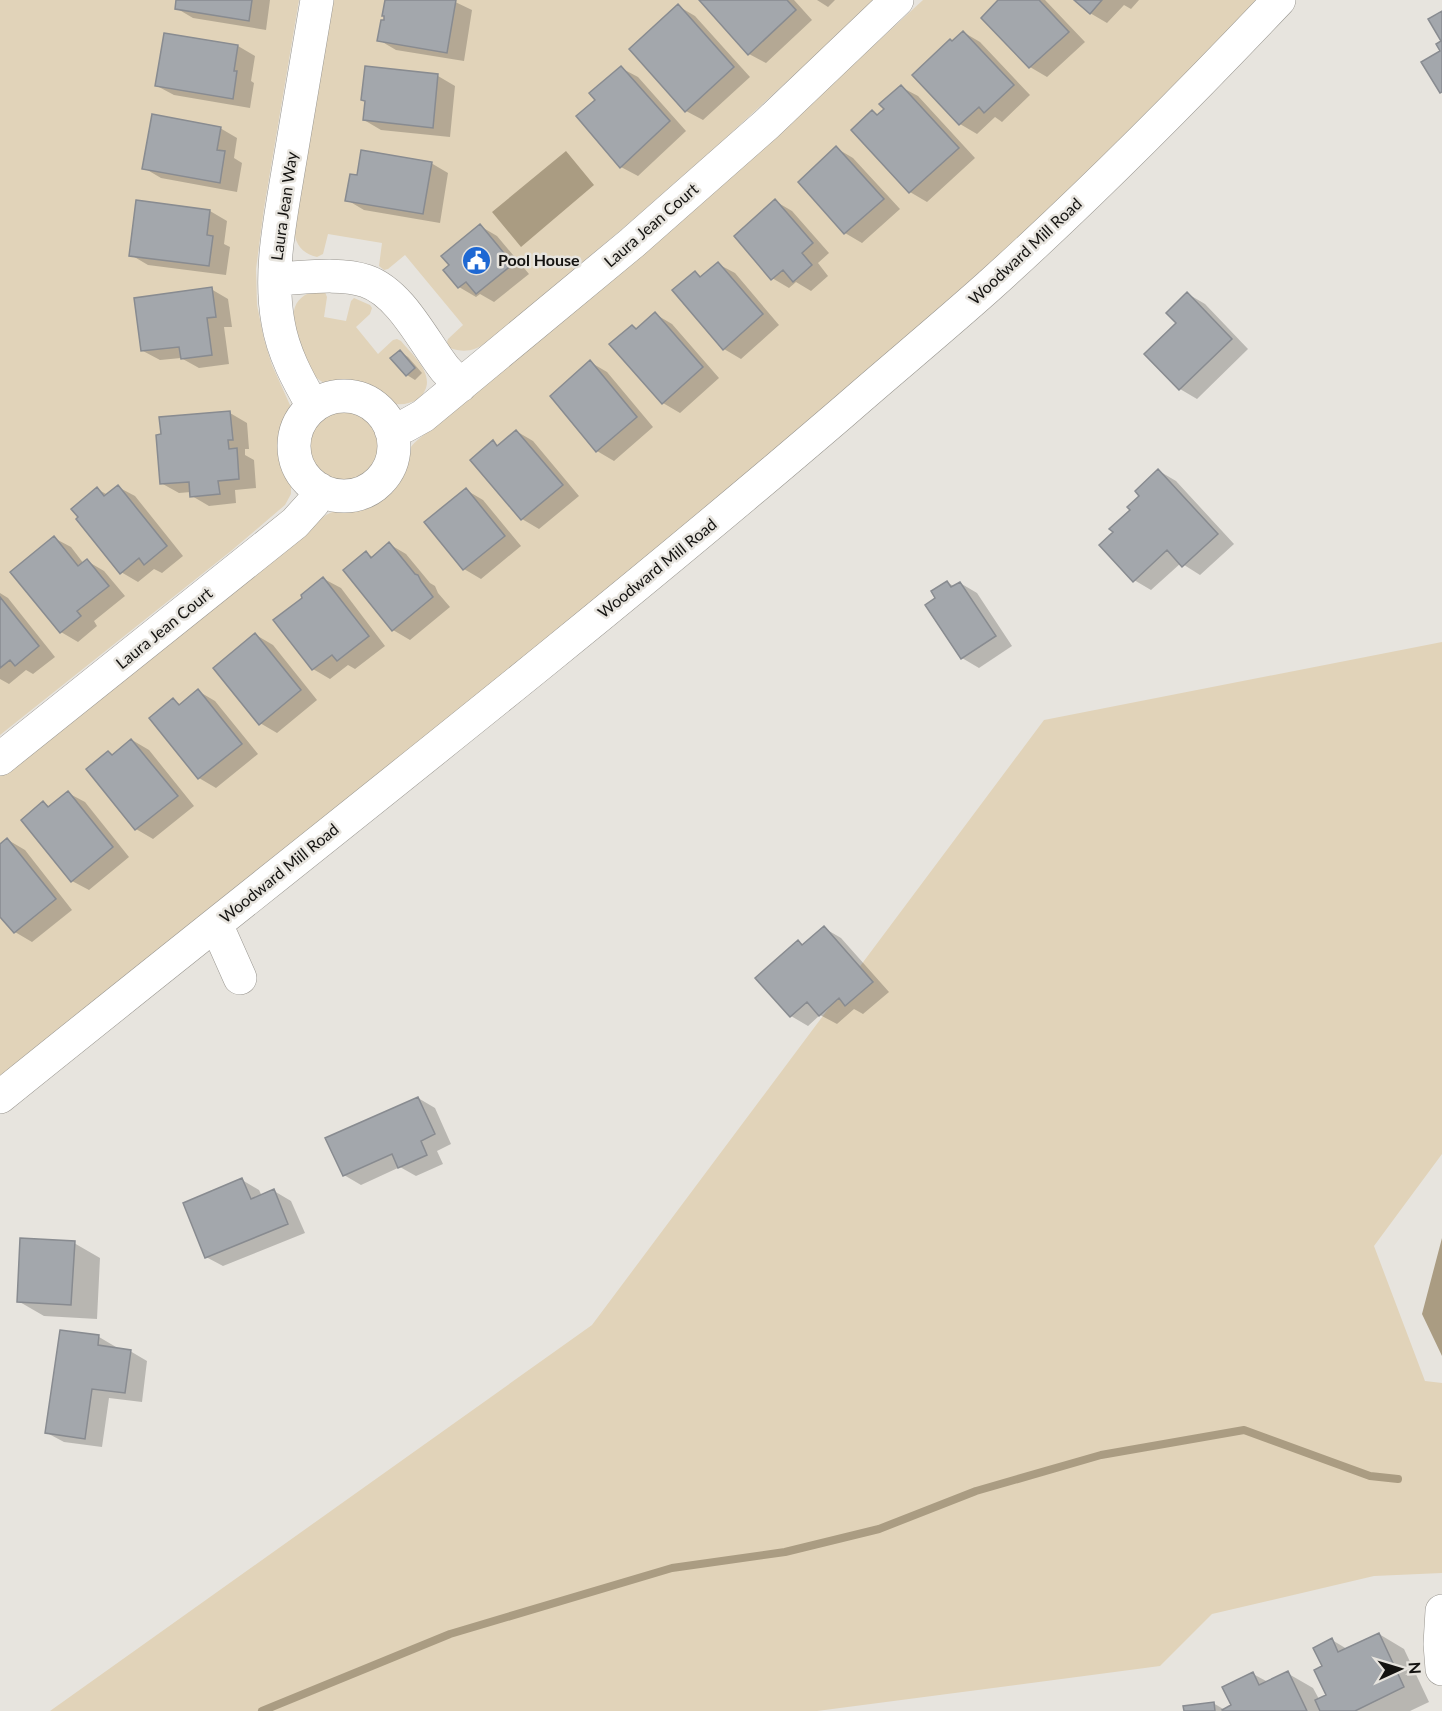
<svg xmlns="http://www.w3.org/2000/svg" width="1442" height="1711" font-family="Lato,sans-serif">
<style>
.green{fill:#e1d3b9}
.water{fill:#aa9c82}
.shadow{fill:#0003}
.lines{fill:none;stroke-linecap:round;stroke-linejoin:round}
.stream{stroke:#aa9c82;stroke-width:8}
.building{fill:#a3a7ac;stroke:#888b90;stroke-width:1.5}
.minor-casing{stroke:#98958f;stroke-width:34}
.minor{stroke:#fff;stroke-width:33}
.labels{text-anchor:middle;stroke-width:5;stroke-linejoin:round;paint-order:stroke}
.street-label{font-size:16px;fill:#141311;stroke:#e7e4de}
.poi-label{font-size:16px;font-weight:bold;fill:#141311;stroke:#e7e4de;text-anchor:start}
</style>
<rect width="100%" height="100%" fill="#e7e4de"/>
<path class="green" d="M0,0H299L264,208L256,269L257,305L264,339L272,365L290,405L291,417L284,438L283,450L291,480V494L285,505L231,551L0,735Z
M332,0H876L719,144L621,230L487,342C475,351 464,353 450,348L447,342L448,339L463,325L405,255L388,269L384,270L379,266L382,243L328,234L323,254L317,257C304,254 296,246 294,232Z
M923,0H1256L1126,138L889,357L634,571L0,1079V776L326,515C345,504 366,508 383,494C399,480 398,465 409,450C413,443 420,438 426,433L812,102Z
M312,292H325L327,297L324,317L346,321L351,301L354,298L370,305L372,308L370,314L356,327L378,354L393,340L397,339L401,341C414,357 441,379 418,399C412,403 403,405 396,404C383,402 376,392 363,389C348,385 331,389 318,379C304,368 297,337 294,320C292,306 299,296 312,292Z
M305 447a39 39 0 1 1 78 0a39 39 0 1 1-78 0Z
M1442,642V1154L1374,1246L1425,1381L1442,1383V1573L1374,1576L1212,1614L1160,1666L817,1711H50L592,1325L1044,720Z"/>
<path class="water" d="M566,151L594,185L521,247L492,212Z
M1442,1238V1356L1422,1314Z"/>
<path class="shadow" d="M178,0H270L266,30L193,18L176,8Z
M386,0H451L472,10L464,61L396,50L379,40L385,22Z
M701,0H794L812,20L766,63L749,54Z
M817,0H835L828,7Z
M1000,0H1045L1085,42L1047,77L1030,67L983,18Z
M1076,0H1139L1131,9L1124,5L1107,23L1090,13Z
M678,6L695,16L750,77L703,120L686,111Z
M963,32L980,42L1030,95L1002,122L995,117L977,134L960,124L914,75Z
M165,34L238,46L255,56L251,81L254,83L250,108L174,95L157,86Z
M621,68L638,77L686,131L638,176L621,167L597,100Z
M438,76L455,86L450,137L381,130L364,120Z
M901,87L918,96L975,158L927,202L910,192L853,130L872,112L879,116L886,109Z
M220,128L237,138L234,158L242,163L237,192L161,178L144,168Z
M836,148L853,158L900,209L862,243L845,233L800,182Z
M431,163L448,173L440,223L364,210L347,200L358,176Z
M775,201L792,211L829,253L818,263L828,276L811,291L796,282L789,288L772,278Z
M138,202L210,211L227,221L224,244L230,247L226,275L148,265L131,255Z
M480,226L497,236L529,274L494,302L480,294L476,297L459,287Z
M718,264L735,273L779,325L741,359L724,349L695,273L702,277Z
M211,289L228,299L232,327H224L229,364L199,368L181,358L160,360L143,351Z
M1188,294L1205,304L1248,349L1197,399L1180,389L1146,354L1178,323Z
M655,314L672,324L719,378L680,413L663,403L632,326L638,329Z
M400,352L408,357L422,373L415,380L407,375Z
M590,362L607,372L653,427L614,461L597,451Z
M230,413L247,423L249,449H245V455L254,460L256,488L235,490L236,503L209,506L192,496L191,492L179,493L161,483Z
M516,431L533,441L579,496L539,529L522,519L472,460L493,442L499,446Z
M1159,471L1176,481L1234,544L1200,575L1181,563L1151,590L1134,580L1115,532Z
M118,487L135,496L183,556L162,573L154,569L138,582L121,572L97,489L108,495Z
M466,490L483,500L521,546L481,579L464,569Z
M54,538L71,547L84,564L87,561L104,571L125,596L94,621L97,626L78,642L61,632Z
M389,544L406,554L430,583L435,586L438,593L450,607L410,640L393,630L366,553L373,557Z
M324,579L341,588L385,646L355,669L348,665L330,679L313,669L275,620L303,598Z
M947,582L955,587L960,583L977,593L1012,646L979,668L962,658L937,599Z
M0,593L8,598L55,657L33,674L26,670L9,684L0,679Z
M256,635L273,645L317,700L277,733L260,723Z
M198,691L215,701L258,754L216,788L199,778L151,718L173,700L181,705Z
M132,740L149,750L194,806L153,839L136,829L88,769L108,752L113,755Z
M68,793L85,802L129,857L89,890L72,881L44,803L50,807Z
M8,840L25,850L72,910L32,942L15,932L2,917L0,918V846Z
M824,928L841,938L889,992L863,1014L854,1009L837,1024L820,1015L808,1026L791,1016L798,942L804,945Z
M418,1098L435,1108L451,1144L437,1151L443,1164L416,1176L400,1167L361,1185L344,1175Z
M242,1180L259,1190L262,1196L274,1191L291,1201L305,1233L223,1266L206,1257Z
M74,1243L100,1258L97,1319L44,1316L18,1301Z
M99,1337L116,1347V1349L130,1351L147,1361L142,1402L109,1398L102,1447L64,1442L47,1433Z
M1379,1634L1404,1649L1429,1702L1410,1711H1185L1213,1703L1225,1710L1233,1706L1253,1674L1268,1682L1287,1673L1313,1688L1319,1699L1328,1695L1324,1667L1332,1640L1347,1649Z"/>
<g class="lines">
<path class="stream" d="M262,1711L450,1634L672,1568L785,1552L879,1529L976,1491L1101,1455L1244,1430L1370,1476L1398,1479"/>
</g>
<path class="building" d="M176,0H252L249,21L175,9Z
M385,0H456L447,53L377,41L381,20H384V16H382Z
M699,0H787L796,10L748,55Z
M998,0H1039L1069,32L1029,68L981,18Z
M1074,0H1102L1090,14Z
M678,4L734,67L685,112L629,49Z
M1442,11V92L1440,93L1421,62L1440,51L1436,44L1441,41L1428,19Z
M963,31L1014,85L984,113L979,107L959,125L912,75L950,39L952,41Z
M164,33L238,45L234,71H237L233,99L155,86Z
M365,66L438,74L433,128L363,120L365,101L361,100Z
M621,66L670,121L620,168L576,116L595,100L589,93Z
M901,85L959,148L909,193L851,130L872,110L877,115L884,109L879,104Z
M152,114L221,127L217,150L225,151L220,183L142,169Z
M836,146L884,199L844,234L798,182Z
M361,150L432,162L423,214L345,201L350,174L357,175Z
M775,199L813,243L802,253L812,265L793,282L783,270L771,280L734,236Z
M136,200L210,210L207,235L213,236L209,266L129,256Z
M480,224L513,264L476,294L466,282L458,288L443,270L449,265L441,256Z
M718,262L763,314L723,350L672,290L695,271L700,277Z
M212,287L216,317L207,318L212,355L181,359L179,347L141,351L134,298Z
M1187,292L1232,339L1179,390L1144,354L1176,323L1166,313Z
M655,312L703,367L662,404L609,344L632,325L636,329Z
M400,350L415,368L406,376L390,358Z
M590,360L637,417L596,452L550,396Z
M230,411L233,440H228L229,449L237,448L239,479L218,481L220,494L190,497L189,482L160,484L156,435L161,434L159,417Z
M516,430L563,485L521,520L470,460L493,440L497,446Z
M1158,469L1218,534L1182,567L1167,550L1133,582L1099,545L1113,532L1109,529L1130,510L1127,507L1139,496L1135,491Z
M118,485L167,546L144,565L139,558L120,574L76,519L78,517L71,509L97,487L104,496Z
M466,488L505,536L463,570L424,522Z
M54,536L78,566L87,559L109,586L77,611L81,616L60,633L10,572Z
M389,542L415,574L418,575L421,581L433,597L392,631L343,570L366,551L371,558Z
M323,577L369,636L337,661L332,655L312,670L273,620L302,598L301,595Z
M947,581L951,587L960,582L996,636L961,659L925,605L935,598L931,591Z
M0,597L39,646L15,666L10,660L0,668Z
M255,633L301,690L259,725L213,668Z
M198,689L242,744L198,779L149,718L173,698L179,705Z
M131,739L178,796L135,830L86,769L108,751L112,755Z
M68,791L113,847L71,882L21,820L43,801L48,807Z
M7,838L56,899L14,933L0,917V844Z
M824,926L873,982L845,1006L839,998L819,1016L807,1002L790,1017L755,978L798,940L802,945Z
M418,1097L435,1134L421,1141L427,1155L398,1168L392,1154L343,1176L325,1138Z
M242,1178L251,1199L274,1189L288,1224L205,1258L183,1203Z
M20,1238L75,1241L71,1305L17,1302Z
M60,1330L99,1335L98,1345L131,1350L125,1393L92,1389L85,1439L45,1433Z
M1379,1633L1404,1687L1355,1711H1320L1315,1700L1326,1695L1314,1670L1322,1666L1313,1648L1332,1638L1338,1652Z
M1288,1671L1307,1711H1223L1222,1710L1231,1705L1222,1687L1253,1672L1259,1685Z
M1214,1702L1215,1711H1184L1183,1706Z"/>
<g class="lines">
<defs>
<path id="minor" d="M275,279C302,278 340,272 366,281C401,293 423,341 445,369C450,374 455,380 460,386
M294 446a50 50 0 1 1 100 0a50 50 0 1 1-100 0Z
M313,406C298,380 283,353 278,322C269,273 280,221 288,172C298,115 307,57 317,0
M391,430L405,426L423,416L632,243L767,124L897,0
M0,759L295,523L313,503L319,489
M216,924L240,978
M0,1097C281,870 567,649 842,413C891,370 941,329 989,286C1090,195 1186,98 1279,0
M1442,1611L1440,1644L1442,1669"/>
</defs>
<use href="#minor" class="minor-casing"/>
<use href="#minor" class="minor"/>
</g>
<defs>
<symbol id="civic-disc" viewBox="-11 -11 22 22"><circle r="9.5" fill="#1e68d3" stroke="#e7e4de"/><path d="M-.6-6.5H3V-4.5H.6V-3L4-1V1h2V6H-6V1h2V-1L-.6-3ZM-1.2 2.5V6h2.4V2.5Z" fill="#fff"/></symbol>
</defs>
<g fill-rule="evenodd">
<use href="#civic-disc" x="460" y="244" width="33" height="33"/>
</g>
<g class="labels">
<g class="street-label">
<text transform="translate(284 206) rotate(-82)" y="6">Laura Jean Way</text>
<text transform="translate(651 225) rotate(-41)" y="6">Laura Jean Court</text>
<text transform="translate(1025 251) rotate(-43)" y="6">Woodward Mill Road</text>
<text transform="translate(657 568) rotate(-39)" y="6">Woodward Mill Road</text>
<text transform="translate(164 628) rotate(-39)" y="6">Laura Jean Court</text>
<text transform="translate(279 873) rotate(-39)" y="6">Woodward Mill Road</text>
</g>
<g class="poi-label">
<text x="498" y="266">Pool House</text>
</g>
</g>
<g transform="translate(1400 1669) rotate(86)" stroke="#e7e4de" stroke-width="4.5" paint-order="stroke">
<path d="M0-4.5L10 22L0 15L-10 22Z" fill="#141311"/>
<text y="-9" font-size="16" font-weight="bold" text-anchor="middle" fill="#141311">N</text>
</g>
</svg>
